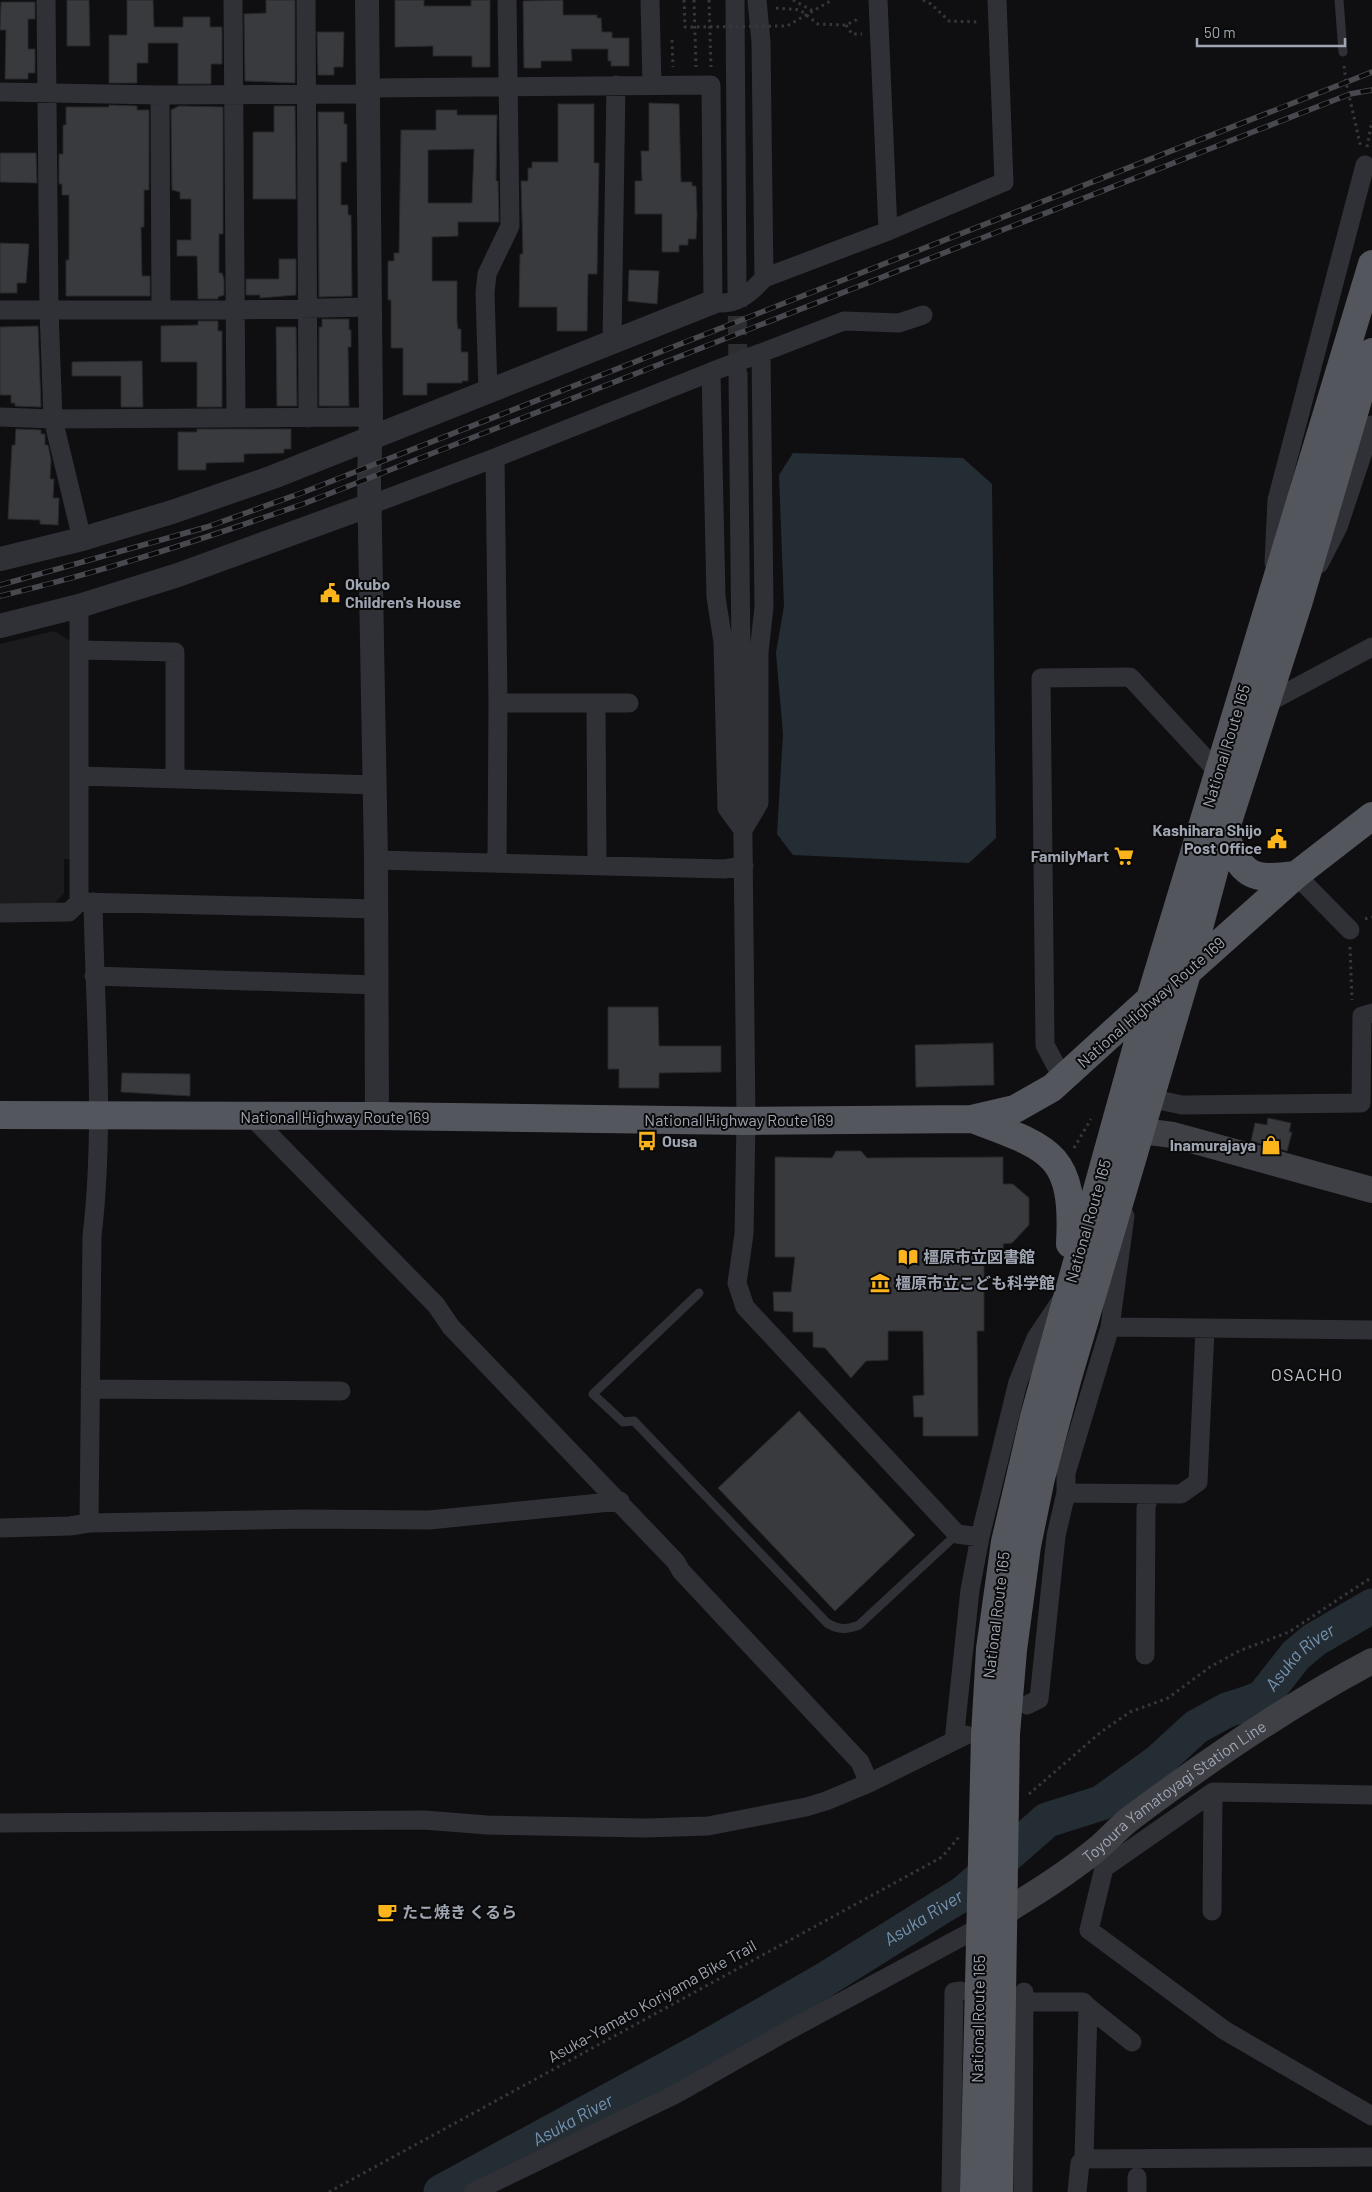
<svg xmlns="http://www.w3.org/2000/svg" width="1372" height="2192" font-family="Barlow,'Noto Sans JP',sans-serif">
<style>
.built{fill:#1b1b1e}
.water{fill:#252d34}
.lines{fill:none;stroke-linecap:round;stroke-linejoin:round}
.river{stroke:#252d34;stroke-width:35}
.building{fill:#383a3e;stroke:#29292d;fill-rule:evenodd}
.minor-tunnel{stroke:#2c2d31;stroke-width:19;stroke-dasharray:19 9;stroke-linecap:butt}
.path{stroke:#36383d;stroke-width:3;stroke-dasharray:2.5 4;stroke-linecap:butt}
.service{stroke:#303136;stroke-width:9}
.minor{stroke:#303136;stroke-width:19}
.tertiary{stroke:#303136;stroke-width:24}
.secondary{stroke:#3e4046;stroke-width:26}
.trunk{stroke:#54565e;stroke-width:28}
.rail-casing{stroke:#47494f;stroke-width:5.5}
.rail{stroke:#0a0a0b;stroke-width:4;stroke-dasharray:11;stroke-linecap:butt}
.path-bridge{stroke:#36383d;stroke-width:3;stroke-dasharray:2.5 4;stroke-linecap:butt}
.labels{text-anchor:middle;stroke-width:4;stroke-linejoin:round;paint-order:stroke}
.poi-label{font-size:16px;font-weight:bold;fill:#9fa5b2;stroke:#0a0a0b;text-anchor:start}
.street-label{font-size:16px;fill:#9fa5b2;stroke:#0a0a0b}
.neighbourhood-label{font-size:18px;letter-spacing:1px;fill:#c0c4ce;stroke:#0a0a0b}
.water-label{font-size:18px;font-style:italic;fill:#7393b0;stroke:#0a0a0b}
</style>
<rect width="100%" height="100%" fill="#0f0f11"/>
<path class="built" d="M54,631L71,641L70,859H64V893L53,905H0V644Z"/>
<path class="water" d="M793,453L963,458L992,484L996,838L969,863L793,855L777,834L783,734L776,653L784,606L779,475Z"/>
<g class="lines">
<path class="river" id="s1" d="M441,2192L702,2050L821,1982L941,1907L964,1893L1047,1820L1101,1803L1158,1762L1196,1727L1227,1710L1249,1703L1263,1697L1296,1655L1314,1640L1372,1606"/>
</g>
<path class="building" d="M67,0H89L90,46H67Z
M127,0H153L154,27H183V17H210V27H222V64H211V84H178V43H148V63H137V83H109V35H127Z
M266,0H295V83L245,81L244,14L266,13Z
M395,0H424V6H471V0H490V67H472V56H433V46L395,47Z
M563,0V15H597V18H601L602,32H612V38H629V66H611V61H608V49H571L572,61H541V68H524L523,1Z
M1,2H35V19H28V49H35V73H28V79H5L6,30H0Z
M317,32H344L343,67H334V75H318Z
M649,103L679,104L681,182H692V186H696L697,215L696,239H688V245H679V252H662V214H635V181H642L641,151H649Z
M558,104H594V163H599L597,274H588L587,331H557V307H519L520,254H523L521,181H528V168H532V162H558Z
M109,105L137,106V110H149V190H144V227H141L142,276H150V296H66V260H69V195H62V184H59V154H63V125H66V107H109Z
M179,106L223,107V234H219V273H222L224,279V295L218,297V299H198L197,256H177V240H191V199H180V192L172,190L171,110Z
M274,106H295L296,199H253V132H274Z
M436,110H457V115H497L496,181H498L499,222H458V236L432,237V281H457V322L458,329H461V352H468V381H462V383H427V395H403V348H391V300H388V261H394V253H399L401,130H436ZM474,149L472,203H428V150Z
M318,112H344V124H347V162H341V205H348V215H351L352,296L319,297Z
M0,153H36L37,183L0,182Z
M0,243L29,244L26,283H17V293H0Z
M279,259H296V295L260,298V295H246V279H279Z
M629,270L659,271L657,304L628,301Z
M322,319H349V330H351V347H348L349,406H319V327H322Z
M198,321H218V331H222V407H197V362H161V326L198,325Z
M38,326L41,407L15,406V403H11V395H0V327Z
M276,327H296L297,406H277Z
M142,361L143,407H121V376H72V362Z
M16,429L41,430V434H45V445H48L51,460L50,479H54L53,498H59L58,525L40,524V520L8,519L12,445H15Z
M197,429H291V449H284V453L244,454V462L206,463V470H178V432H197Z
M608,1007H658L659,1046H721V1072L659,1073V1088H619V1069H608Z
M993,1043L994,1085L916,1087L915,1045Z
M122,1073L190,1074V1096L121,1092Z
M1268,1118L1291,1123L1289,1132H1292L1287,1151L1251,1141L1255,1123L1267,1125Z
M836,1151H861L867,1158L1003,1157V1184H1013L1029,1198V1225L1012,1243L1003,1244L1004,1256H984V1331H977L978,1436H923V1417H914L913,1396L924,1395L923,1331H888V1360L866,1361L851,1378L825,1348L813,1347V1332H793V1312L774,1311L773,1292H791L795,1257H775V1157L832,1158Z
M799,1411L915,1535L835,1611L718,1488Z"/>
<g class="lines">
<path class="minor-tunnel" d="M737,288L738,374"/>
<path class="path" d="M694,0L696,67
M709,0L711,67
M793,0L813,11
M923,0L931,4L949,21L979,22
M776,8L800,10L818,24L846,25L856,20L859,16
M846,25L852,34H862
M672,40L673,67
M1344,66L1346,82L1361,148
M1367,147L1372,121
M1365,919L1372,917
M1350,947L1352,1000
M1074,1148L1091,1119
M1029,1794L1101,1732L1130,1712L1168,1698L1210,1667L1239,1651L1289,1632L1372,1577
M329,2192L942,1857L959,1837"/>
<path class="service" d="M1339,0L1343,52
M699,1293L593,1394L623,1422L634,1421L827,1623C839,1630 846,1630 859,1625L957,1534"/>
<path class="minor" d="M46,0L49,310L53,419L82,539
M233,0L236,418
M306,0L308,418
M650,0L652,85
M735,0L737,288
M878,0L888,231
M368,88L711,85L713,302C735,307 751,293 764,278L761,42L757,0
M0,92L160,95L368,94
M160,95L161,310
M764,278L888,231L1004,182L997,0
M0,310H235L369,307
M612,341L616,85
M761,353L764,607L759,652V803L743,830L727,808L723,642L716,597L711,372Z
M761,353L844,321L899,323L923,315
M738,374L746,1121L744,1234L737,1283L745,1307L957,1534L980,1537
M488,391L485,293L487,274L510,226L507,0
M0,417L53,419L371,417
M495,458L498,703L497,863
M370,505L495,458L711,372
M1274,563L1277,500L1365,165
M1319,564L1338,527L1372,425
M80,650L175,652V778
M498,703H629
M596,703L597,866
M1267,703L1372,647
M80,776L375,785
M376,860L724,869L744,866
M1296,875L1350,930
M80,902L376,909
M0,913L69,912L79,902V606
M94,976L377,985
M1063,1079L1045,1045L1041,678L1130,677L1218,772
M1149,1098L1182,1105L1361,1103L1362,1016L1372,1013
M251,1116L436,1305L451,1327L676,1562L681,1571L860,1762L869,1783
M1110,1327L1372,1330
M90,1389L341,1391
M1066,1493L1181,1494L1198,1482L1205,1329
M89,1523L92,1236C105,1126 95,1014 93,902
M0,1528L70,1526L89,1523L303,1519L429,1520L620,1501
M1145,1655L1146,1508L1149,1494
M1027,1705L1039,1699L1056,1536L1066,1493V1473L1110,1327L1125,1216
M954,1741L970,1590L980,1537L1018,1382L1036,1338L1060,1302
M0,1823L424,1820L487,1825L646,1828L708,1826L806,1807L826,1801L869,1783L966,1735
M1097,1849L1104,1868L1089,1930L1224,2030L1372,2116
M1104,1868L1213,1792L1372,1795
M1212,1911L1213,1792
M1025,2002H1083L1088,2007L1084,2159L1372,2157
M1088,2007L1132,2042
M474,2192L676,2094L780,2035L980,1927
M951,2192L954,1992L961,1991
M1023,2192L1024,1992
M1077,2192L1080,2163L1084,2159
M1137,2192V2177"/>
<path class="tertiary" d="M367,0L371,417L369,478L376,860L377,1116
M0,559L82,539L172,512L273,477L713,302
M0,626L79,606L178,575L370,505"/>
<g class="secondary">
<path d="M1118,1128L1173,1135L1372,1190"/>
<path id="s2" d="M987,1923C1024,1900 1063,1877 1097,1849C1109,1839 1119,1827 1131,1818C1207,1761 1287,1706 1372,1661"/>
</g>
<path class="trunk" d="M1224,834C1244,876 1249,881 1296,875
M1184,975L1296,875L1372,816
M0,1115L377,1116L746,1121L972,1119L1015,1109L1052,1088L1151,998
M972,1119C1050,1148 1075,1153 1070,1244
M974,2192L985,1735L990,1649L1005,1542L1034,1417L1150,999L1372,264
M999,2192L1006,1734L1013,1650L1027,1546L1041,1478L1068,1377L1187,973L1224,834L1298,604L1372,352"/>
<defs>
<path id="rail" d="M0,585L207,527L304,492L1372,72
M0,596C103,572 203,539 303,504L1245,135L1350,94L1372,90"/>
</defs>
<use href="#rail" class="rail-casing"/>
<use href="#rail" class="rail"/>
<path class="path-bridge" d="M684,0L685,27L787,26L832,0"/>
</g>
<defs>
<symbol id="civic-bare" viewBox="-9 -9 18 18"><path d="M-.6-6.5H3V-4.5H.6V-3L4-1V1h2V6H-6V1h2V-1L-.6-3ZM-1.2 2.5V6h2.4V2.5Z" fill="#fbb41c" stroke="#0a0a0b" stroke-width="2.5" paint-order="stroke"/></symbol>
<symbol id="supermarket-bare" viewBox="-9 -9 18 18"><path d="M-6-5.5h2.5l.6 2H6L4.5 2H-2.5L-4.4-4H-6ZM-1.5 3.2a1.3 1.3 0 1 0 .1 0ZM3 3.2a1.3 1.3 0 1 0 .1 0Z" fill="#fbb41c" stroke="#0a0a0b" stroke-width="2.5" paint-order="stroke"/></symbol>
<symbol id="bus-bare" viewBox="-9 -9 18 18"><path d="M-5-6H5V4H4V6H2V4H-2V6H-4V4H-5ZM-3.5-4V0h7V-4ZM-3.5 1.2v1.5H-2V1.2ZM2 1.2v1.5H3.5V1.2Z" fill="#fbb41c" stroke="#0a0a0b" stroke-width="2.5" paint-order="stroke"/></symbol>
<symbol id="shop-bare" viewBox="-9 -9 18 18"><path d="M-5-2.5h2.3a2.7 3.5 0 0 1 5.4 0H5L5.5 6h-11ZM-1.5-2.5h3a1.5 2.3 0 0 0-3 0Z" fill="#fbb41c" stroke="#0a0a0b" stroke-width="2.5" paint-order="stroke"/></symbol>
<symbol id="library-bare" viewBox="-9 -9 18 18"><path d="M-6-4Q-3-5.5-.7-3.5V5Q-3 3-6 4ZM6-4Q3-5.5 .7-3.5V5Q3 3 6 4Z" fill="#fbb41c" stroke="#0a0a0b" stroke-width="2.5" paint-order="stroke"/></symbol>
<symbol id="museum-bare" viewBox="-9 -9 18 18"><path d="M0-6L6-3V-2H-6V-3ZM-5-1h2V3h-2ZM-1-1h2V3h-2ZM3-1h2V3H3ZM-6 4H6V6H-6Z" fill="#fbb41c" stroke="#0a0a0b" stroke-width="2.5" paint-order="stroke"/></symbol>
<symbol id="cafe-bare" viewBox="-9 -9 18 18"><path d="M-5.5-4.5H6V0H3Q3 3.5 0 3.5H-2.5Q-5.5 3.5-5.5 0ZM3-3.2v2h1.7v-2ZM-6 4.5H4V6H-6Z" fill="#fbb41c" stroke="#0a0a0b" stroke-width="2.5" paint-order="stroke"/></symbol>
</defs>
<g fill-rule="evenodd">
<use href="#civic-bare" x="316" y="579" width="28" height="28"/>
<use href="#civic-bare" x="1263" y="825" width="28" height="28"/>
<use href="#supermarket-bare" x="1110" y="842" width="28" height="28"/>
<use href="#bus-bare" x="633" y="1127" width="28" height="28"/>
<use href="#shop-bare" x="1257" y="1131" width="28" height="28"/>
<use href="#library-bare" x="894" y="1243" width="28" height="28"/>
<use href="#museum-bare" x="866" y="1269" width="28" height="28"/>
<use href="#cafe-bare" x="373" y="1898" width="28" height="28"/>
</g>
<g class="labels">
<g class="poi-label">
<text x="345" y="590">Okubo<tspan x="345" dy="18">Children's House</tspan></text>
<text x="1262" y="836" text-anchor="end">Kashihara Shijo<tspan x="1262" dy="18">Post Office</tspan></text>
<text x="1109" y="862" text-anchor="end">FamilyMart</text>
<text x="662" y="1147">Ousa</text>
<text x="1256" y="1151" text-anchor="end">Inamurajaya</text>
<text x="923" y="1263">橿原市立図書館</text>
<text x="895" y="1289">橿原市立こども科学館</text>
<text x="402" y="1918">たこ焼き くるら</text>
</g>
<g class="street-label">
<text transform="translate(1226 746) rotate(-73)" y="6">National Route 165</text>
<text transform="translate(1151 1002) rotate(-41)" y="6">National Highway Route 169</text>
<text x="335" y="1123">National Highway Route 169</text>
<text x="739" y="1126">National Highway Route 169</text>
<text transform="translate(1088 1221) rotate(-74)" y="6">National Route 165</text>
<text transform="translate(996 1615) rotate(-83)" y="6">National Route 165</text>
<text dy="6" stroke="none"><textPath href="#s2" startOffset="229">Toyoura Yamatoyagi Station Line</textPath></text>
<text transform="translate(652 2001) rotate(-29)" y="6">Asuka-Yamato Koriyama Bike Trail</text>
<text transform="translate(978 2019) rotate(-89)" y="6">National Route 165</text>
</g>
<g class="neighbourhood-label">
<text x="1307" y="1381">OSACHO</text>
</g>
<g class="water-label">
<text dy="6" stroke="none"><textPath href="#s1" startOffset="1020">Asuka River</textPath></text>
<text dy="6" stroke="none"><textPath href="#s1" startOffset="555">Asuka River</textPath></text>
<text dy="6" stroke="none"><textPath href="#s1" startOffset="150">Asuka River</textPath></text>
</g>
</g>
<path d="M1197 38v8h148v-8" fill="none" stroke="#9fa5b2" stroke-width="2.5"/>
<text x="1204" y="38" font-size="15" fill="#9fa5b2" stroke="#0a0a0b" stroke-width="4" paint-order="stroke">50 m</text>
</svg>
